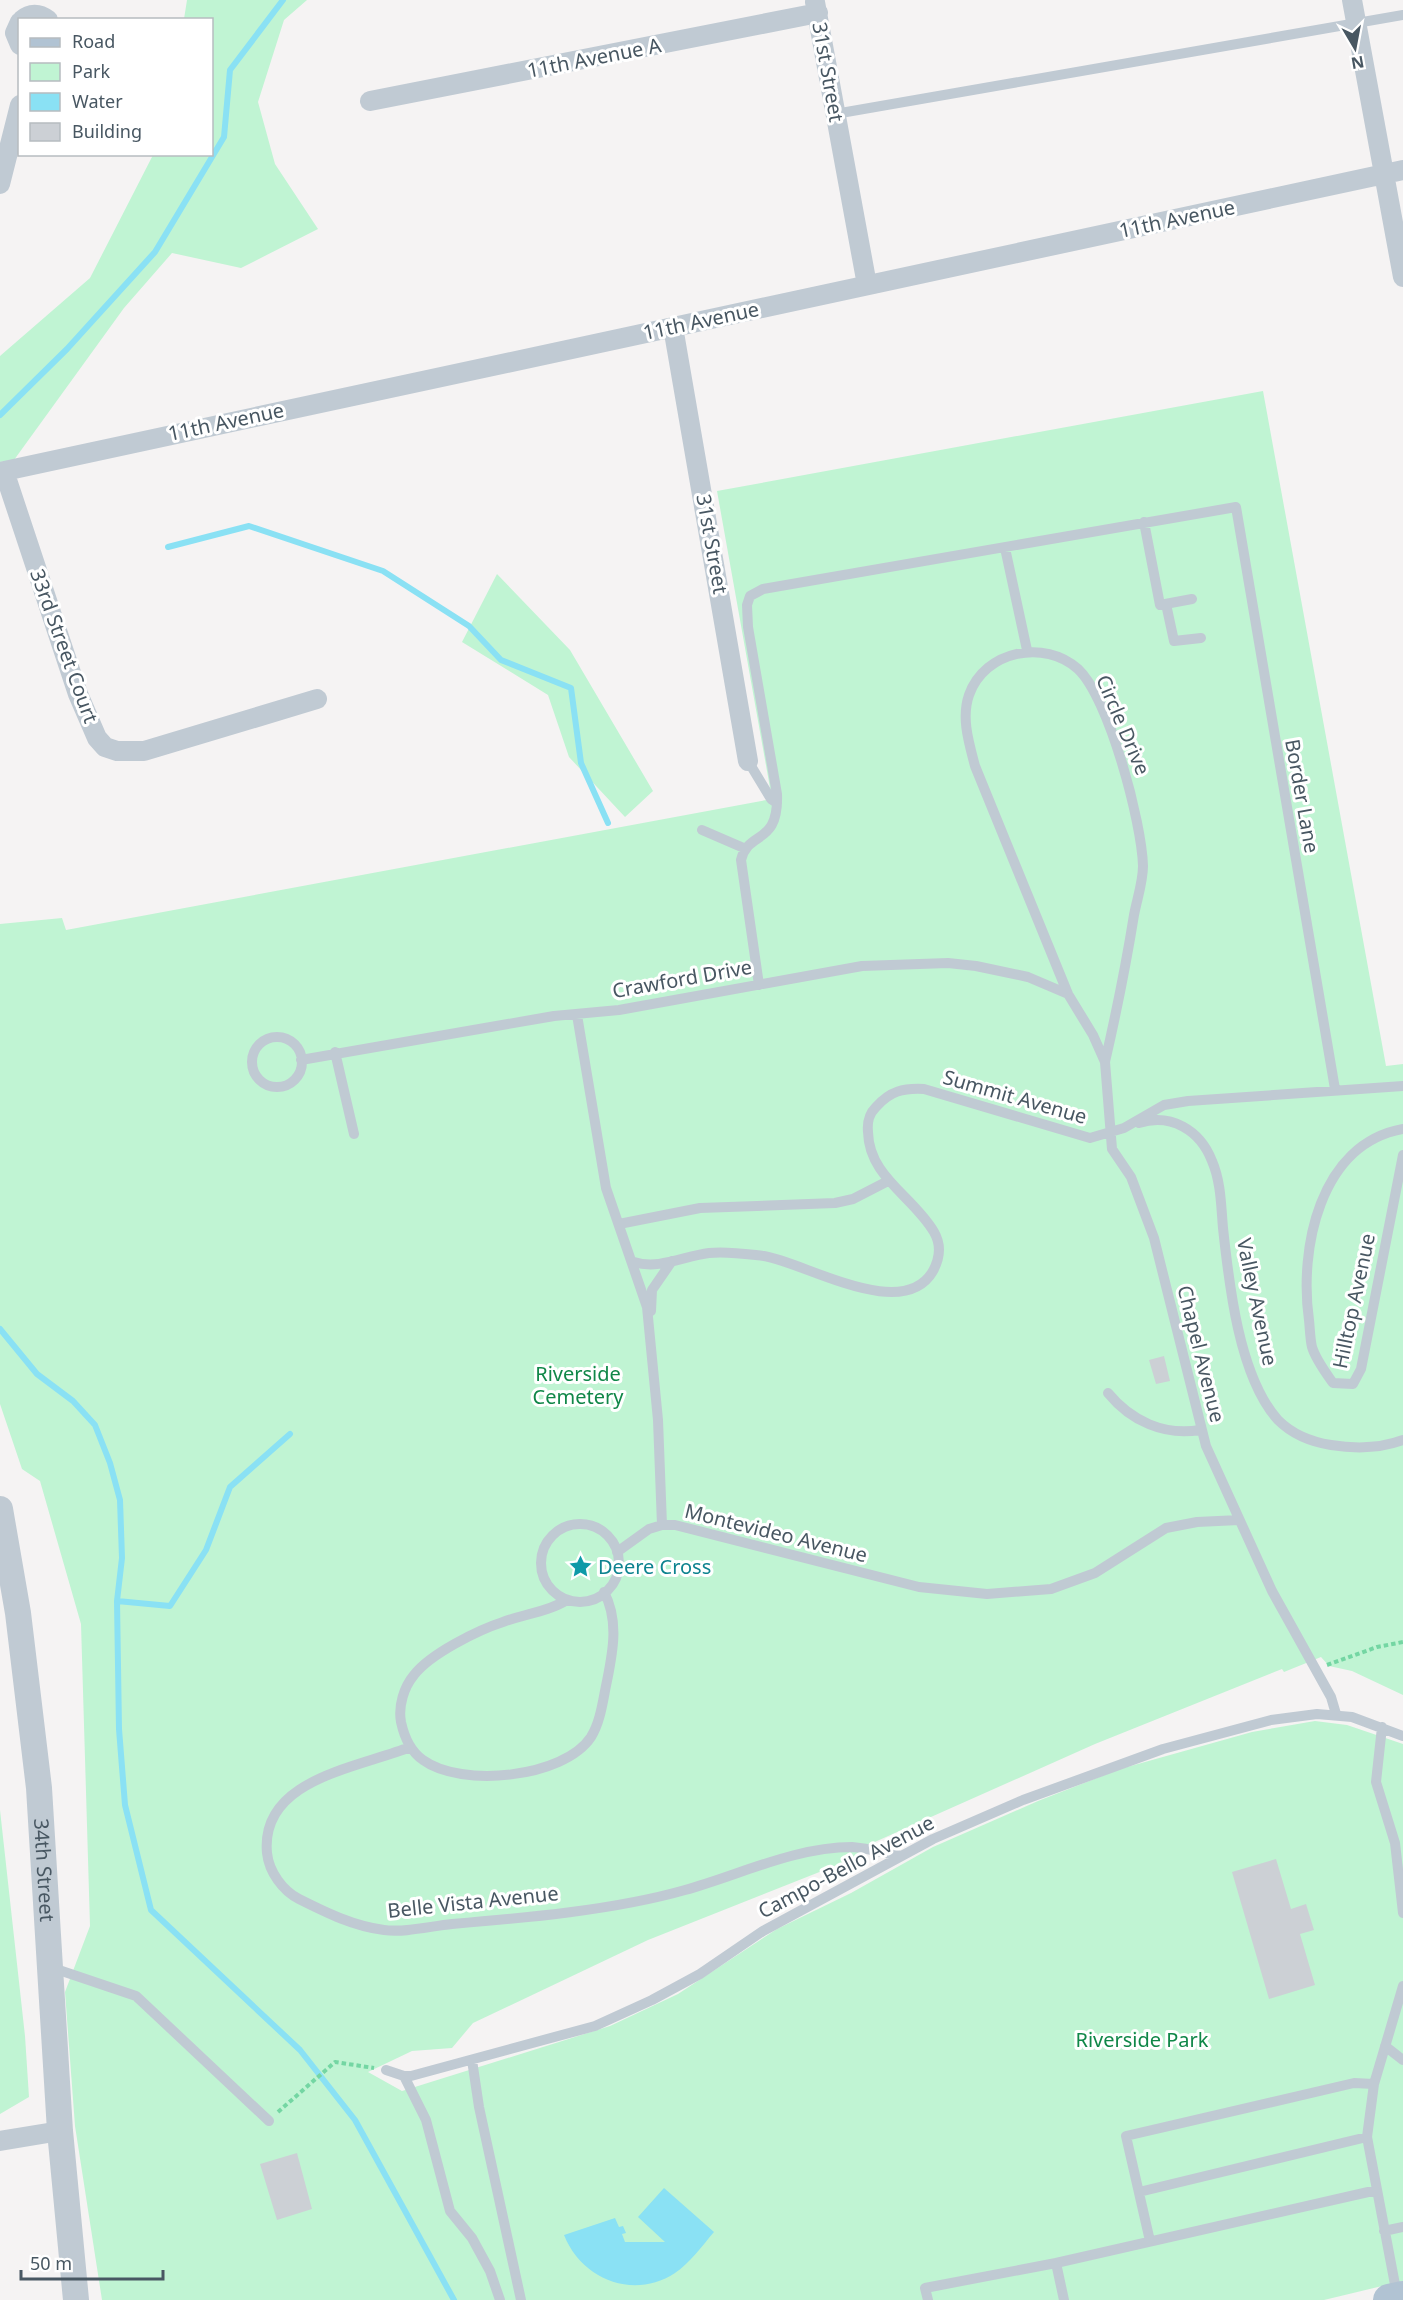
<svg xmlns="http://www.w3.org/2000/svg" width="1403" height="2300" font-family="'Noto Sans',sans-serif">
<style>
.green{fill:#c0f4d3}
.water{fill:#8ae1f4}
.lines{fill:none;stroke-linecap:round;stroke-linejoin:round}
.stream{stroke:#8ae1f4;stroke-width:6}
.building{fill:#ccd0d5}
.path{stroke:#74d6a3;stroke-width:4;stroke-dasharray:4.5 3;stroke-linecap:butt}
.service{stroke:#c0cad3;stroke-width:10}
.minor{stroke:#c0cad3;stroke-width:20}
.tertiary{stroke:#c0cad3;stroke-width:26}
.primary{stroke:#b1c3d3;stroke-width:32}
.labels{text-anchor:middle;stroke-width:6;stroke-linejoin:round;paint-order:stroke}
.street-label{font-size:20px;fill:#485762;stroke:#fff}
.park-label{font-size:20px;fill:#108748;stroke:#fff}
.culture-label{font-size:20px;fill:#0d838f;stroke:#fff;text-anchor:start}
</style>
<rect width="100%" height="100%" fill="#f5f3f3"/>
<path class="green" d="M187,0H307L284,20L258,102L275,164L318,229L241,268L172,253L124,308L14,460L0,462V356L90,278L153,155L212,154V20L184,19Z
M1263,391L1386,1066L1403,1064V1695L1352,1671L1329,1666L1321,1657L1284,1672L1282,1669L1095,1744L868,1845L865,1854L648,1940L473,2023L452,2048L412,2051L368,2072L402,2091L610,2026L678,1994L777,1929L851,1893L933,1847L1038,1801L1120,1769L1252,1732L1315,1721L1347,1725L1403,1744V2281L1324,2300H102L75,2126L65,1992L90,1926L81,1624L40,1481L22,1469L0,1404V924L62,918L66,930L772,799L717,491Z
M497,574L570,650L653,791L625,817L569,757L548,695L462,642Z
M0,1810L25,2036L29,2097L0,2114Z"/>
<path class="water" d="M664,2188L714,2232C702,2246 690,2263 675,2273C634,2300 582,2280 564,2235L615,2218L619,2227L623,2226L626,2233L622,2234L625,2242H665L638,2217Z"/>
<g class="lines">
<path class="stream" d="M0,415L67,349L155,252L224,137L230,70L283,0
M168,547L249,526L383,571L469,626L501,660L571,688L581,763L608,823
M0,1329L37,1374L73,1401L95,1425L110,1463L120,1500L122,1558L117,1601L119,1729L125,1805L151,1910L300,2050L355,2120L454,2300
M117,1601L170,1606L206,1550L230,1487L290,1434"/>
</g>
<path class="building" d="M1164,1356L1170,1381L1156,1384L1149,1360Z
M1276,1859L1291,1909L1306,1904L1314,1930L1300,1934L1315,1985L1269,1999L1232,1872Z
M297,2153L312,2209L277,2220L260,2164Z"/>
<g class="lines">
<path class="path" d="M1327,1665L1377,1647L1403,1642
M278,2112L335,2062L374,2068"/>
<path class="service" d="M835,114L1403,15
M1144,522L1160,605L1192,599
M1005,548L1027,650
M1166,604L1174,641L1201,638
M748,761L771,799L777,803
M702,830L746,849
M759,985L741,860C748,830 779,846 777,794L748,627L747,605L750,596L763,589L1236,507L1335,1089
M577,1015L606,1188L647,1307L658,1420L662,1525H675L919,1587L987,1594L1051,1589L1095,1573L1166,1528L1197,1522L1239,1520
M252 1062a25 25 0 1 1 50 0a25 25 0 1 1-50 0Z
M335,1052L354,1134
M301,1060L554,1016L619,1010L862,966L948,963L976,966L1028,977L1068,994
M1105,1062C1116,1014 1126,965 1134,915C1137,899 1143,882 1143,866C1142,823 1109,698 1078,669C1045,639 985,650 969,695C961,718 969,743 975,766L1068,994L1093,1035L1105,1062L1112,1149L1131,1177L1154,1238L1206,1446L1272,1591L1331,1697L1336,1714
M1139,1123C1171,1113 1200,1130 1212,1161C1221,1182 1221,1205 1223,1228C1229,1284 1239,1377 1278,1420C1292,1434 1312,1442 1331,1445C1356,1449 1379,1449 1403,1440
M1403,1129C1319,1144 1299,1250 1309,1320C1310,1329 1310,1339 1312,1347C1316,1360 1326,1373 1333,1383L1353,1384L1361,1369L1403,1155
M619,1224L700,1208L835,1203L853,1199L888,1181
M634,1262C659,1270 684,1256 709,1253C727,1251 746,1254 764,1256C806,1263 903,1323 933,1271C940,1258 941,1244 934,1232C913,1196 869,1177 868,1132C867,1121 869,1114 876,1107C890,1091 903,1088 924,1089L1090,1138L1124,1128L1164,1105L1188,1101L1403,1086
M651,1311L652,1290L672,1261
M1108,1393C1131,1421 1164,1436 1200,1430
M541 1563a39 39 0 1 1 78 0a39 39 0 1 1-78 0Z
M617,1552L649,1529L662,1525
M567,1600C548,1612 524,1614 503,1622C478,1630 430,1654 414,1675C404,1687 398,1706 401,1722C404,1736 410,1751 423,1760C461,1788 564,1778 591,1737C601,1721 603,1699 607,1681C613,1651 619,1620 604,1592
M1382,1727L1376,1782L1395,1843L1403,1913
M410,1747C358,1768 260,1779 267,1853C269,1872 283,1891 299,1899C327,1913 353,1926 384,1930C405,1933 431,1926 452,1924C525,1918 615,1910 685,1890C739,1875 795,1847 852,1847C867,1848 885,1853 901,1856
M50,1967L136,1996L269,2121
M1385,2046L1403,2060
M472,2060L479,2107L521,2300
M386,2070L404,2076H411L595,2026L652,2000L700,1974L763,1931L933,1839L1023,1800L1163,1749L1271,1720L1317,1714L1352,1717L1403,1736
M404,2076L426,2120L450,2211L472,2238L490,2271L500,2300
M1139,2192L1367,2137
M1384,2231L1403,2227
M1150,2241L1126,2136L1354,2083L1374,2084
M1056,2263L1377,2190
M1397,2295L1367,2137L1374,2084L1403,1986
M928,2300L925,2288L1056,2263L1064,2300"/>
<path class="minor" d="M1352,0L1403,277
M815,2L867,285
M22,20C30,13 39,13 48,20
M20,22L15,33L20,45
M370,101L818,13
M0,184L20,105
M673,327L748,761
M4,471L78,694L97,738L105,747L117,751H144L317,699
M0,472L1403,170
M0,2141L60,2131"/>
<path class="tertiary" id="s1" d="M0,1509L18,1613L39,1788L60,2131L76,2300"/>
<path class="primary" d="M1389,2300L1403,2297"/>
</g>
<defs>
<symbol id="sight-bare" viewBox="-9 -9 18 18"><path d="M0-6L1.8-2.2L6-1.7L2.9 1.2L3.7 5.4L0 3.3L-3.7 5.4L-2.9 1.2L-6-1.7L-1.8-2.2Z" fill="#0f9aa8" stroke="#fff" stroke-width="2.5" paint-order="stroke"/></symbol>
</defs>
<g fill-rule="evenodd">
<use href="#sight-bare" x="564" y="1550" width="33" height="33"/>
</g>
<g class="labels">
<g class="street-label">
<text transform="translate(594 58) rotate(-11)" y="7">11th Avenue A</text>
<text transform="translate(828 72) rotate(80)" y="7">31st Street</text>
<text transform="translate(1177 219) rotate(-12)" y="7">11th Avenue</text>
<text transform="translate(701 321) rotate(-12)" y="7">11th Avenue</text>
<text transform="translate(226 422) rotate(-12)" y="7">11th Avenue</text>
<text transform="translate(712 544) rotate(80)" y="7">31st Street</text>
<text transform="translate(64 646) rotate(70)" y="7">33rd Street Court</text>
<text transform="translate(1123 725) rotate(67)" y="7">Circle Drive</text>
<text transform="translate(1302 796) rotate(80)" y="7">Border Lane</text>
<text transform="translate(682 979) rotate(-10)" y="7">Crawford Drive</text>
<text transform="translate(1015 1097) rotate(16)" y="7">Summit Avenue</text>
<text transform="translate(1354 1301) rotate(-78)" y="7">Hilltop Avenue</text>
<text transform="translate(1257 1302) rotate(78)" y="7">Valley Avenue</text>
<text transform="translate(1201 1354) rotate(76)" y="7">Chapel Avenue</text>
<text transform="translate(776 1533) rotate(14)" y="7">Montevideo Avenue</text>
<text transform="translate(846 1867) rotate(-28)" y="7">Campo-Bello Avenue</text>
<text dy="7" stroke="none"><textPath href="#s1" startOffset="364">34th Street</textPath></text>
<text transform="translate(473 1902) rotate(-6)" y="7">Belle Vista Avenue</text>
</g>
<g class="park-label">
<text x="578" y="1381">Riverside<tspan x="578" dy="23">Cemetery</tspan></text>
<text x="1142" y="2047">Riverside Park</text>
</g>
<g class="culture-label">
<text x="598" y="1574">Deere Cross</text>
</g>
</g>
<rect x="18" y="18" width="195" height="138" fill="#ffffff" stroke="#b6bcc0" stroke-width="1.5"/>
<rect x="30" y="38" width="30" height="9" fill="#b1c3d3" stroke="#b6bcc0" stroke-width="1.5"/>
<text x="72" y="48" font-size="18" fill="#485762">Road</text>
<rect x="30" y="63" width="30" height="18" fill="#c0f4d3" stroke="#b6bcc0" stroke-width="1.5"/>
<text x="72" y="78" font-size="18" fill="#485762">Park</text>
<rect x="30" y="93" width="30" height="18" fill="#8ae1f4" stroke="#b6bcc0" stroke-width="1.5"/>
<text x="72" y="108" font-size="18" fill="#485762">Water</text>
<rect x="30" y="123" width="30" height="18" fill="#ccd0d5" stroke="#b6bcc0" stroke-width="1.5"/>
<text x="72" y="138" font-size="18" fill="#485762">Building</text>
<g transform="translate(1355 48) rotate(170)" stroke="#ffffff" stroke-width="4.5" paint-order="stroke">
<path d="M0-4.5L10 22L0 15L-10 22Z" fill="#485762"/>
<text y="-9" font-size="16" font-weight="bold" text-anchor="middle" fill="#485762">N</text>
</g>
<path d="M21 2270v9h142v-9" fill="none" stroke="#485762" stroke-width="3"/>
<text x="30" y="2270" font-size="18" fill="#485762" stroke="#ffffff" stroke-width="4.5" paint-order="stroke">50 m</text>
</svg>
